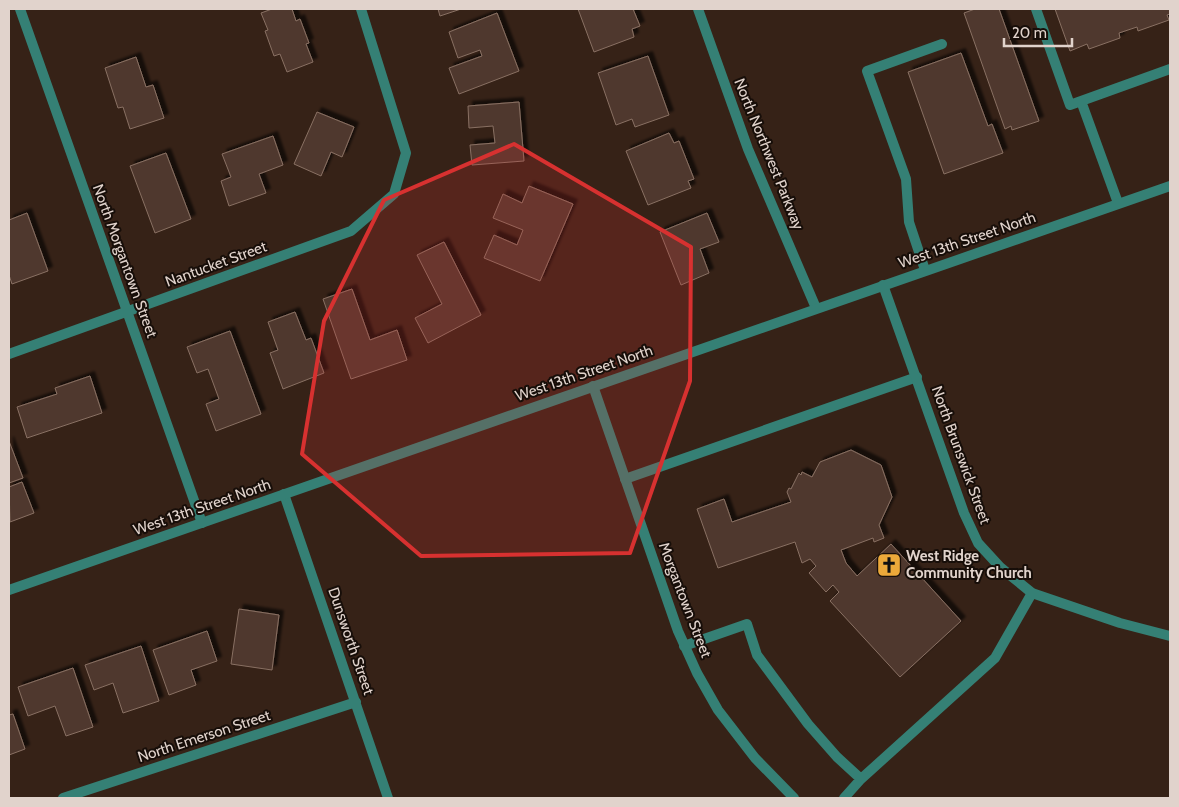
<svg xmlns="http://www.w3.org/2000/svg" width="1179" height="807" font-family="Cabin,sans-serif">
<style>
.building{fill:#4f392e;stroke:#897063;filter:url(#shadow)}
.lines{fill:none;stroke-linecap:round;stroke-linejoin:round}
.service{stroke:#358075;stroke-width:10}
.minor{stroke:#358075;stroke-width:10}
.tertiary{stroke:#358075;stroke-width:10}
.marked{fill:#d73130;fill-opacity:0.2;stroke:#d73130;stroke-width:4;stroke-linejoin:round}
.labels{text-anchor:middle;stroke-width:4;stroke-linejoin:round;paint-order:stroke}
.street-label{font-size:15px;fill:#e1d3cc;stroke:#170e09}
.poi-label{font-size:15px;font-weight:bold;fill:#e1d3cc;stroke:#170e09;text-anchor:start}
</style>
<defs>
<filter id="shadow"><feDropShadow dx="4.5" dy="-4.5" stdDeviation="1" flood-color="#0009"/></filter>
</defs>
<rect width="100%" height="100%" fill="#362217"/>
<path class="building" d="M272,9H292L296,21L300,19L309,43L306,44L313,62L287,72L280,54L274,56L265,31L268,30L261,13Z
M438,9H461L440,16Z
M578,9H633L640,26L632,29L634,37L594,52Z
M975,9H999L1039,121L1012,130L1011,126L1005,129L964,13Z
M1055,9H1170V14L1167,15L1169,20L1138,31L1137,27L1119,33L1120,38L1089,49L1087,44L1070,51Z
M497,13L519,71L459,94L449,68L482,56L480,50L458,58L449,32Z
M961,53L988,126L992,124L1003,153L944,174L908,72Z
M648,56L669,115L635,127L632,119L616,125L598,73Z
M136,57L146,87L153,85L164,118L130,129L123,107L118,108L105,68Z
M519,102L524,161L472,165L470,145L495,143L493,126L469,128L468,106Z
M317,112L354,127L342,157L331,152L321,176L294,164Z
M669,133L674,143L679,141L694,179L688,181L691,188L648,205L626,151Z
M273,136L283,165L259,174L266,193L229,206L221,181L231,177L222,154Z
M166,153L191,219L155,233L130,166Z
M529,186L573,204L540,281L484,258L494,235L517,245L523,230L493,218L503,194L522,203Z
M27,213L48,271L12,284L9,275V220Z
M707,213L719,242L700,249L709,273L681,285L660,232Z
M444,242L481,315L428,343L415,318L442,304L417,255Z
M352,289L370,340L397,330L407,360L351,379L323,299Z
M295,312L306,340L311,338L324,373L283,389L270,353L278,350L268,322Z
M230,331L261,414L216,431L206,404L219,399L208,369L197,373L187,347Z
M90,376L102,413L27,438L17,407L57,394L55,388Z
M9,441L23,478L9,483Z
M851,450L881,465L892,497L879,525L884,538L874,542L873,538L841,550L846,563L857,576L891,544L961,621L900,677L830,601L839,592L833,585L826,592L809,573L816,566L810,559L802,563L795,542L718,568L697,509L724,499L732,522L791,502L787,492L789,488L791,489L799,473L801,475L802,472L812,477L820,462Z
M22,482L34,513L10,522L9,487Z
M239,609L279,615L272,670L231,664Z
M207,631L217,661L191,670L196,685L169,695L153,650Z
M141,646L159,701L123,713L113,683L94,690L85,665Z
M73,668L93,727L66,736L55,706L28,716L18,687Z
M13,714L25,749L9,755V715Z"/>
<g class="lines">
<path class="service" d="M1036,9L1070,105L1170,69
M1081,101L1118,203
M925,270L909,222L906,179L867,71L942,44
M625,479L917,377
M684,646L747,624L757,655L808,724L837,757L861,779
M844,798L861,779L995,658L1032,593"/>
<path class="minor" d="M20,9L202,523
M698,9L748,149L816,308
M883,285L964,513L978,543L1000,567L1032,593L1120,623L1170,636
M9,354L351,231L394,194L406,153L361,9
M593,386L678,631L697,673L718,710L755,758L794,798
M284,494L388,798
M63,798L356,702"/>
<path class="tertiary" d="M9,590L1170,186"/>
</g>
<path class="marked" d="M514,144L691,247L690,381L630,553L421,556L302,454L324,321L384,200Z"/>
<defs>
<symbol id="church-square" viewBox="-11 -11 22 22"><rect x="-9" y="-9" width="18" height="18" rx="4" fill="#eca93a" stroke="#170e09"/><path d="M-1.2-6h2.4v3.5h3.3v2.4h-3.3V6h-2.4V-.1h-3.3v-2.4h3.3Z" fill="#111"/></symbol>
</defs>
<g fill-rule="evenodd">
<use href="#church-square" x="875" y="551" width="28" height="28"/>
</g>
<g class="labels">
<g class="street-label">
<text transform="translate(769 154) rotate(68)" y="5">North Northwest Parkway</text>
<text transform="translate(967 240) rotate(-19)" y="5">West 13th Street North</text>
<text transform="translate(125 261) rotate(70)" y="5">North Morgantown Street</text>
<text transform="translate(216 264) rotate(-20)" y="5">Nantucket Street</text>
<text transform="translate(584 373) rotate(-19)" y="5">West 13th Street North</text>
<text transform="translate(961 455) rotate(70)" y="5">North Brunswick Street</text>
<text transform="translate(202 507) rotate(-19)" y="5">West 13th Street North</text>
<text transform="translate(685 600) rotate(69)" y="5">Morgantown Street</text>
<text transform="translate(351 641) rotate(71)" y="5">Dunsworth Street</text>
<text transform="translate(204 736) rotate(-18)" y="5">North Emerson Street</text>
</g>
<g class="poi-label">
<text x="906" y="561">West Ridge<tspan x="906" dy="17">Community Church</tspan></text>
</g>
</g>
<rect width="1179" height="807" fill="none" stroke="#e1d3cc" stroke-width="20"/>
<path d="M1004 38v8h68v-8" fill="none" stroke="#e1d3cc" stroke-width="2.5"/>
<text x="1012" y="38" font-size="15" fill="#e1d3cc" stroke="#170e09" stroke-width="4" paint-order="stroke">20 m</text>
</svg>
